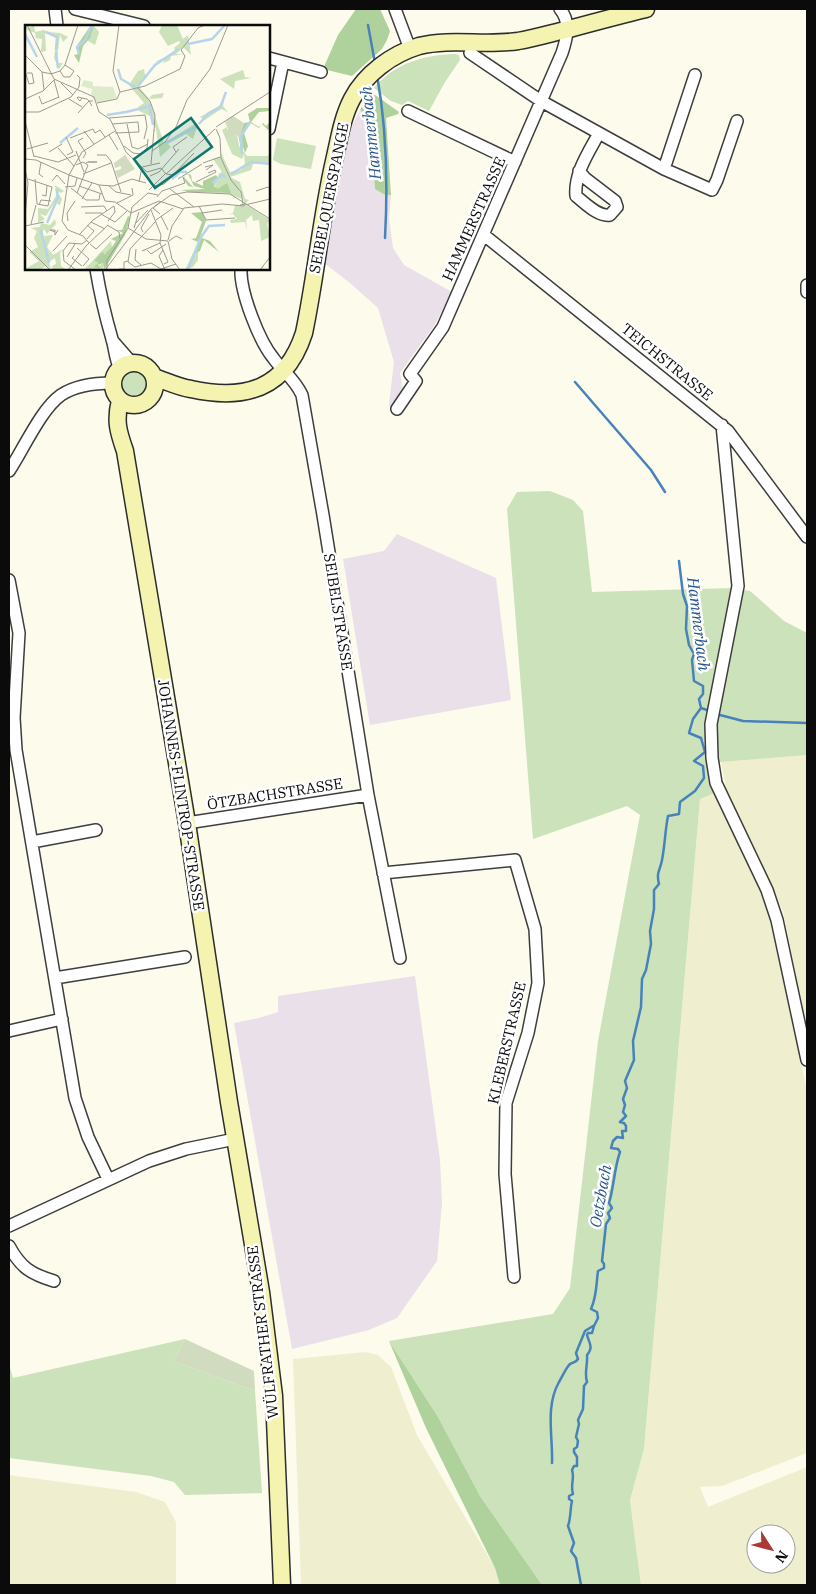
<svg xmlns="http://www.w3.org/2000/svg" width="816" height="1594" font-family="'IBM Plex Serif',serif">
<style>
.industrial{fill:#e9e0e9}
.farmland{fill:#efefcf;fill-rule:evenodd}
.green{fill:#cbe2ba}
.forest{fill:#afd19c}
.cemetery{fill:#d0dbc0}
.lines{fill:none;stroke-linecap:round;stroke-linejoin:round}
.stream{stroke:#4882bb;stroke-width:2.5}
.street-casing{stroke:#3e3e3e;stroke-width:14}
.secondary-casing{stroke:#2d2d2d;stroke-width:19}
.street{stroke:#fff;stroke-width:11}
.secondary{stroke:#f4f3af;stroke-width:16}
.labels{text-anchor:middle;stroke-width:5;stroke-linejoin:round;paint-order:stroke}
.street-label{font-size:15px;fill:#0b0b0b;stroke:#fff}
.water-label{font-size:16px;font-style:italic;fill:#26568c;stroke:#fff}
.inset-river{fill:none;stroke:#b7d4ed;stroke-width:2.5}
.inset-road{fill:none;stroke:#9c9b92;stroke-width:1}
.view{fill:#0f766e;fill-opacity:0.15;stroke:#0f766e;stroke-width:2.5}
.inset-edge{fill:none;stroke:#0b0b0b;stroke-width:2.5}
</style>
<rect width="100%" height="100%" fill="#fcfbec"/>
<path class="industrial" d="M360,110L366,114L371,133L375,189L385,195H391L389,219L393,248L404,265L452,292L434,326L400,373L404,396L394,409L390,408L389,404L394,362L378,308L350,283L324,263L342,155L351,128Z
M397,534L496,578L511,700L370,725L343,559L384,551Z
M415,976L440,1160L442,1203L437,1261L397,1318L369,1330L292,1349L234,1023L259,1018L278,1012V996Z"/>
<path class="farmland" d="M807,755V1030L783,911L727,793L721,762Z
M715,793L764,894L773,932L807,1091V1453L722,1486L700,1487L708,1507L807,1467V1585H641L630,1500L644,1449L700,799ZM756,1534H786V1564H756Z
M366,1352L378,1355L391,1367L417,1435L495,1568L500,1585H301L293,1359Z
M9,1475L136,1492L165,1502L176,1522V1585H9Z"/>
<path class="green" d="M455,54L459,55L460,60L445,82L429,111L408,101L402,105L391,101L374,88C395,63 424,55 455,54Z
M277,138L316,146L311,169L281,164L273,160Z
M119 384a16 16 0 1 1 32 0a16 16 0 1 1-32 0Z
M550,491L573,500L583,511L592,592L733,588L750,591L784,621L807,633V755L721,762L708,767L715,793L700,799L644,1449L630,1500L641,1585H542L480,1496L438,1417L389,1341L553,1314L570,1288L598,1041L640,815L627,806L533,839L507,509L517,492Z
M185,1339L174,1361L255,1391L262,1493L185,1495L174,1482L151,1476L9,1458V1364L13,1378Z"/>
<path class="forest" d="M356,9H380L390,31L387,40L382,49L352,76L323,69L338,35Z
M371,92L399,112L398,114L386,118L391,195H385L375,189L371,133L366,114L360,110Z
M389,1341L438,1417L480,1496L542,1585H500L495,1568L426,1428Z"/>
<path class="cemetery" d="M185,1339L254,1371L255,1391L174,1361Z"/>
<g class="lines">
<path class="stream" d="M368,25L375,63
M377,75C387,130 388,183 385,238
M575,382L651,470L665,492
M679,561L683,594L687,606L686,629L689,645L694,654L692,660L694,681L703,686V694L699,699L701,708L707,710
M720,715L743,721L807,723
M552,1463C553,1436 545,1407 559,1382C562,1377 565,1370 569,1365C573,1361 575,1364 578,1359L576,1353L585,1331L593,1326
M581,1585L576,1558L571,1551L574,1543L568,1526C571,1518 570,1509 572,1501L569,1499V1496L573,1494C570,1485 575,1478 572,1470L574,1466H577V1457L574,1452V1449L577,1447L578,1441L576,1437L579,1424L578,1420L583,1409L584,1386L587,1382C584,1373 588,1364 587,1355C594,1347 589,1343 587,1335L588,1333H592L594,1326L598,1318L597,1312L591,1309C597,1296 596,1285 598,1271L604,1268V1264L602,1261L606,1224L610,1218L608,1213L612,1208L609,1203C614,1187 614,1169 620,1152L618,1149L611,1148L613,1141L617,1137L623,1138L622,1131H626V1126L624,1123L620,1122L626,1116L623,1112L625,1105L623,1099L627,1088L625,1081L634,1060L633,1041L641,1007L642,979L646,970L651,944L650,931L654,909V890L659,884C656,872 660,871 662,860C665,845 665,831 668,816L679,814L680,802L695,791L704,778L703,766L694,761L705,752L701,738L689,733L693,719L701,708"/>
<defs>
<path id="street" d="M55,9L57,26
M75,9L144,26
M395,9L410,49
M470,53L541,101L664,169L712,190L717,180L737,121
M269,58L321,72
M408,111L515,162
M269,129L283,62
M664,169L695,75
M579,171L585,178L615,201L617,207L610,215C598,217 585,203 576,196C574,173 589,152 599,133
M484,235L728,431L807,537
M96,269C100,293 105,315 112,339C115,349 115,359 120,369
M241,269C240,292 259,341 274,359C284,373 294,378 302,395L323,515L368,795L400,958
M807,285V292
M112,340L132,363
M397,409L416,381L410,374L443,327L562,53C567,38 571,22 560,9
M722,425L738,586L711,724L712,758L716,783L767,890L777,920L807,1060
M9,471C23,450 41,409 61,395C76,385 96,383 113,383
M9,580L19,633L14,718L16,750L75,1098L88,1137L108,1179
M187,823L368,795
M32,842L96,830
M383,873L515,860L535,929L538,983L528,1033L506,1103L505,1174L514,1277
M55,978L185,957
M9,1031L62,1019
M9,1226L149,1161L186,1149L235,1139
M9,1246C21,1268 31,1274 54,1281"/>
<path id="secondary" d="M113 384a21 21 0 1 1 42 0a21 21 0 1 1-42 0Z
M154,377C166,381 178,387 191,389C245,401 286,389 304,333C316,276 321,218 334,161C339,140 342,118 352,99C365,74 392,54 419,46C451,38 485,46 518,41C535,38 552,33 569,29C595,22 621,15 646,9
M120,400C115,421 118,431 125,451L187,823L229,1102L261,1292L274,1396L282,1585"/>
</defs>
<use href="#street" class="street-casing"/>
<use href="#secondary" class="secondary-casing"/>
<use href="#street" class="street"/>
<use href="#secondary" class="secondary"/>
</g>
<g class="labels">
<g class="street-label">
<text transform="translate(329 198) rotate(-79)" y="5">SEIBELQUERSPANGE</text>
<text transform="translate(474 219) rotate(-66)" y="5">HAMMERSTRASSE</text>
<text transform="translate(667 362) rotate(39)" y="5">TEICHSTRASSE</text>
<text transform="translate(338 612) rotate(81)" y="5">SEIBELSTRASSE</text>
<text transform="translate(275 794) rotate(-9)" y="5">ÖTZBACHSTRASSE</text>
<text transform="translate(181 795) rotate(81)" y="5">JOHANNES-FLINTROP-STRASSE</text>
<text transform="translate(507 1043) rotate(-77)" y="5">KLEBERSTRASSE</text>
<text transform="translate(263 1332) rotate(-97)" y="5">WÜLFRATHER STRASSE</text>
</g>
<g class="water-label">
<text transform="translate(370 133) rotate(-96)" y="6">Hammerbach</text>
<text transform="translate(699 624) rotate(83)" y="6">Hammerbach</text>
<text transform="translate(600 1196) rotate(-80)" y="6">Oetzbach</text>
</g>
</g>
<g transform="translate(25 25)">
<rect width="245" height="245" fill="#fcfbec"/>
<path d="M0,0L3,3L9,0L10,7L19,5L22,7L35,8L43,12L38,17L35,10L32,33L33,38H38L34,44L29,33L32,11L20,8L21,26L16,27L17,14L11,13L10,8L2,5ZM68,0L74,7L70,20L63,16ZM137,0H152L158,14L163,10L166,30L158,22L151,29H159L146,31L145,35L137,39L140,36L130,37L151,27L149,23L155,18L154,16L143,21L134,7ZM119,44L120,50L124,48L114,62L124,74L127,70L139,68L137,73L124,74L139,118L171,98L173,100L168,114L161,109L143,119L146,122L135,132L131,104L125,91L114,86L113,82L119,78L104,60L113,46ZM218,45L220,52L226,53L210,56L209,64L195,54ZM200,70L198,81L203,87L196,84L180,95L175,92L195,80ZM202,102V114L212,110L214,121L222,131H243L245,126V139H228L226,145L205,152L215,157L220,174L224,175L220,179L214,165L217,174L193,165L188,158L195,154L193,149L197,147L188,134L195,132L196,128L205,147L216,145L220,139L219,129L217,134L207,129L197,105ZM30,160L39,166L36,168L32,166L37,174L35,180L32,179L33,172L21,191L15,189L20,194L13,198V183L23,184L31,171ZM210,180L223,181L245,195L242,199L245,212L236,216L234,195L228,196L227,190L221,195L222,206L220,197L206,198L205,195L212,194L208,189L203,190L208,188ZM30,194L31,199L22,209L19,204L16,211L20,216L19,211L28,210L22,222L28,230L38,224L35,228L36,241L42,245H28L27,241L31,239L30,233L24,237L26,244L21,241L14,245L0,244L14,236L4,227L13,222L9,213L12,206L6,203L15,202L16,198L25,200ZM86,216L87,222L91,218L84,229L77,228L70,237L73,238L72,242L78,238V245H59ZM173,217V235L168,242L160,245Z" fill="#cbe2ba"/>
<path d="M66,0L68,3L65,13L58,21L54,38L49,30L53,29L51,22ZM232,83H245V86L234,87L226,97L234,102L238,98L241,101L245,97V103L243,105L237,99L234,103L226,98L219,108L223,121L220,128L218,122L216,127L214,113L219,98L225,97L223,89ZM163,149L159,152L168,162L163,161L158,152L164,149L166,150L167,156L178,161V156L191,150L194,154L189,157V161L193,164L202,158L206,168L164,167L156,165L180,164L169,161ZM177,187L181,196L175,212L179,207L177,213L185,216L194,227L179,215L175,226L169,229L173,217L166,214L171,213L177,197L166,188ZM103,191L105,192L100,210L79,245L78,238L73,240L75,243L69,242L73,238L69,236L77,227L80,229L87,222L91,216L86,214L98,208L92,205H97Z" fill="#afd19c"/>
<path d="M208,91L219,98L214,113L212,110L202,114L199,108L203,104L200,97ZM100,130L110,144L93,153L90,146L96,144V141L90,143L89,138Z" fill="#d0dbc0"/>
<path d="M59,55L68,57V61L88,62L92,73L72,78L66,70L67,64L56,61Z" fill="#ddebcb"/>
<path class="inset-river" d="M21,7L32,12L31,25M0,9L12,32M163,19L187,14L200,0M31,27L33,43M54,29L52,22L60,15L67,0M93,44L96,54L110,62M113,61L130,40L154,24M124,79L128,100M101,87L122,82M82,90L101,87M174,99L184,88L195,83L201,67M35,118L53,103M140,118L173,101M217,129L216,111L225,97M206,149L226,137L245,139M147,154L155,147H162M187,158L197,150L201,152M22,198L33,172L32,164M16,205L24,238M176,212L184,201L200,200M163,245L176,212"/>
<path class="inset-road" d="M2,0L29,54L69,72L74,87L85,94L101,127L122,147L136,143L141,149L190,104M94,0L88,46L95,67M0,30L17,47L27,49M0,46L4,59L9,58M35,46L39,52H45L49,46L40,40M17,47L19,65M2,48H7L9,58M26,49L35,46L40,40L53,0M29,55L34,73M36,58L48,70M113,63L125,76L130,90L129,106M95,67L120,61L155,44L160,31L156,25L173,3L180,0M14,71L17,79L34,72M57,73L55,76L52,73L53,72L57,73L62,74L64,76H68M0,74L18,66L30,54M44,74L57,82M72,78L92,74L95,67M0,87H14L46,72L54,62L55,53L52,50M53,88L64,76L67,81M84,93L120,90L122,102L119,114M0,96L9,132M87,99L113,97L114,107L90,108M102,99L107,122L113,124L123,119M191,102L245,67M191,104L195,113L196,133L206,155L216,167L218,179M59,106L69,119M84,110L93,125M41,112L48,127L42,130M45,113L68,104L70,108L75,105L80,112M99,121L108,128L116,129L122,123L123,114M33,123L49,141M2,124L23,118M51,126L59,147M127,126L140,117L151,102L162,75L185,44L203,0M24,127L37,119M151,127L148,122L162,112M72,130H81L86,136L96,167M9,131L33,137L51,130M58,133L61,128L53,116L58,113M0,134L11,135L44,150L57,127L90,106M16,137L14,149L18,152M61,138L63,137H72H63M178,138L195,132M126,139L129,105M51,140L58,137L63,140L52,168M180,142L188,140L181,145M0,144L3,158L0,191M58,149L86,138M141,149L148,150L169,128M125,151L134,147L154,124M3,154L27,162L23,181L12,179M10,154L12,179M153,154L177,139M27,156L32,150L40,159M114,157L117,142L135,138M171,157L191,147L190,145L183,148M74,160L80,176L90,177L106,188L134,176L158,184M54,161L77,169M84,161L91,167L106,170M129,161L139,159L148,151M40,162L50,161L52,153M46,163L61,175H74L75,169M145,164L169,182M124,165L140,149M231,166L243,162L245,164M17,170L21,171L22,160M132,172L137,166L160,158L158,152M57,174L67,158M92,178L108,170L107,163M14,180L16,175L26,176M220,180L245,174M174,181L181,195L210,193M56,182L79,181L82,186M126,185L136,210L135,218M60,188H77M177,188L197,185M76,189L90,197L102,186M135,189L128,183L135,177M136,191L143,205M131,195L148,183M43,196L42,188L50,176M83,196L90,187L89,181M131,196L105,224L103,237L110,242L126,238L136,244L151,239M66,197L80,204M111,198L123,185M6,199L11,180M82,200L94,207L95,214M0,201L19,197M103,203L107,182L123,168L133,170M109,203L114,187M30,207L25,205H30V210L33,205M118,207L116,203L124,189M54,210L68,195L89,181M62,214L69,206L62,200M143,215L147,201L159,183L197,179L219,181L220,179L215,180M143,216L147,234L155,245M144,216L151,211L157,214M64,218L58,211L43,205L37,196L44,150L74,160L88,161L107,154L121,158M135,218L143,237L139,239M65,219L71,224L87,209M0,220L25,245M52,223L64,234L58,241M111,224L110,235L116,240M122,225L126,229L141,219M138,225L134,231L140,245M28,226L42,211M117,226L135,218M49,231L47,233L57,241M42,232L50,219M94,244H99V237L103,236M43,245L61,221L83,200M51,245L39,236L38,226L44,218L57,219L62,215M80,245L126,184L146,170L162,167L205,169L245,194M82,245V235L103,203L121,214L143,216M235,245L245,232"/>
<path class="view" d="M166,93L187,122L130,163L109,134Z"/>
<rect width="245" height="245" class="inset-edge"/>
</g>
<rect width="816" height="1594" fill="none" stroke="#0b0b0b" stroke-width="20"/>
<g transform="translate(771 1549) rotate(126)"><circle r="24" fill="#ffffff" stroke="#9d9d9d"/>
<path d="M0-4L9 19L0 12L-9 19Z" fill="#a83b36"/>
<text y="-8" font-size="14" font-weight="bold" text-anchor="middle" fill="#0b0b0b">N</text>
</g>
</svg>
